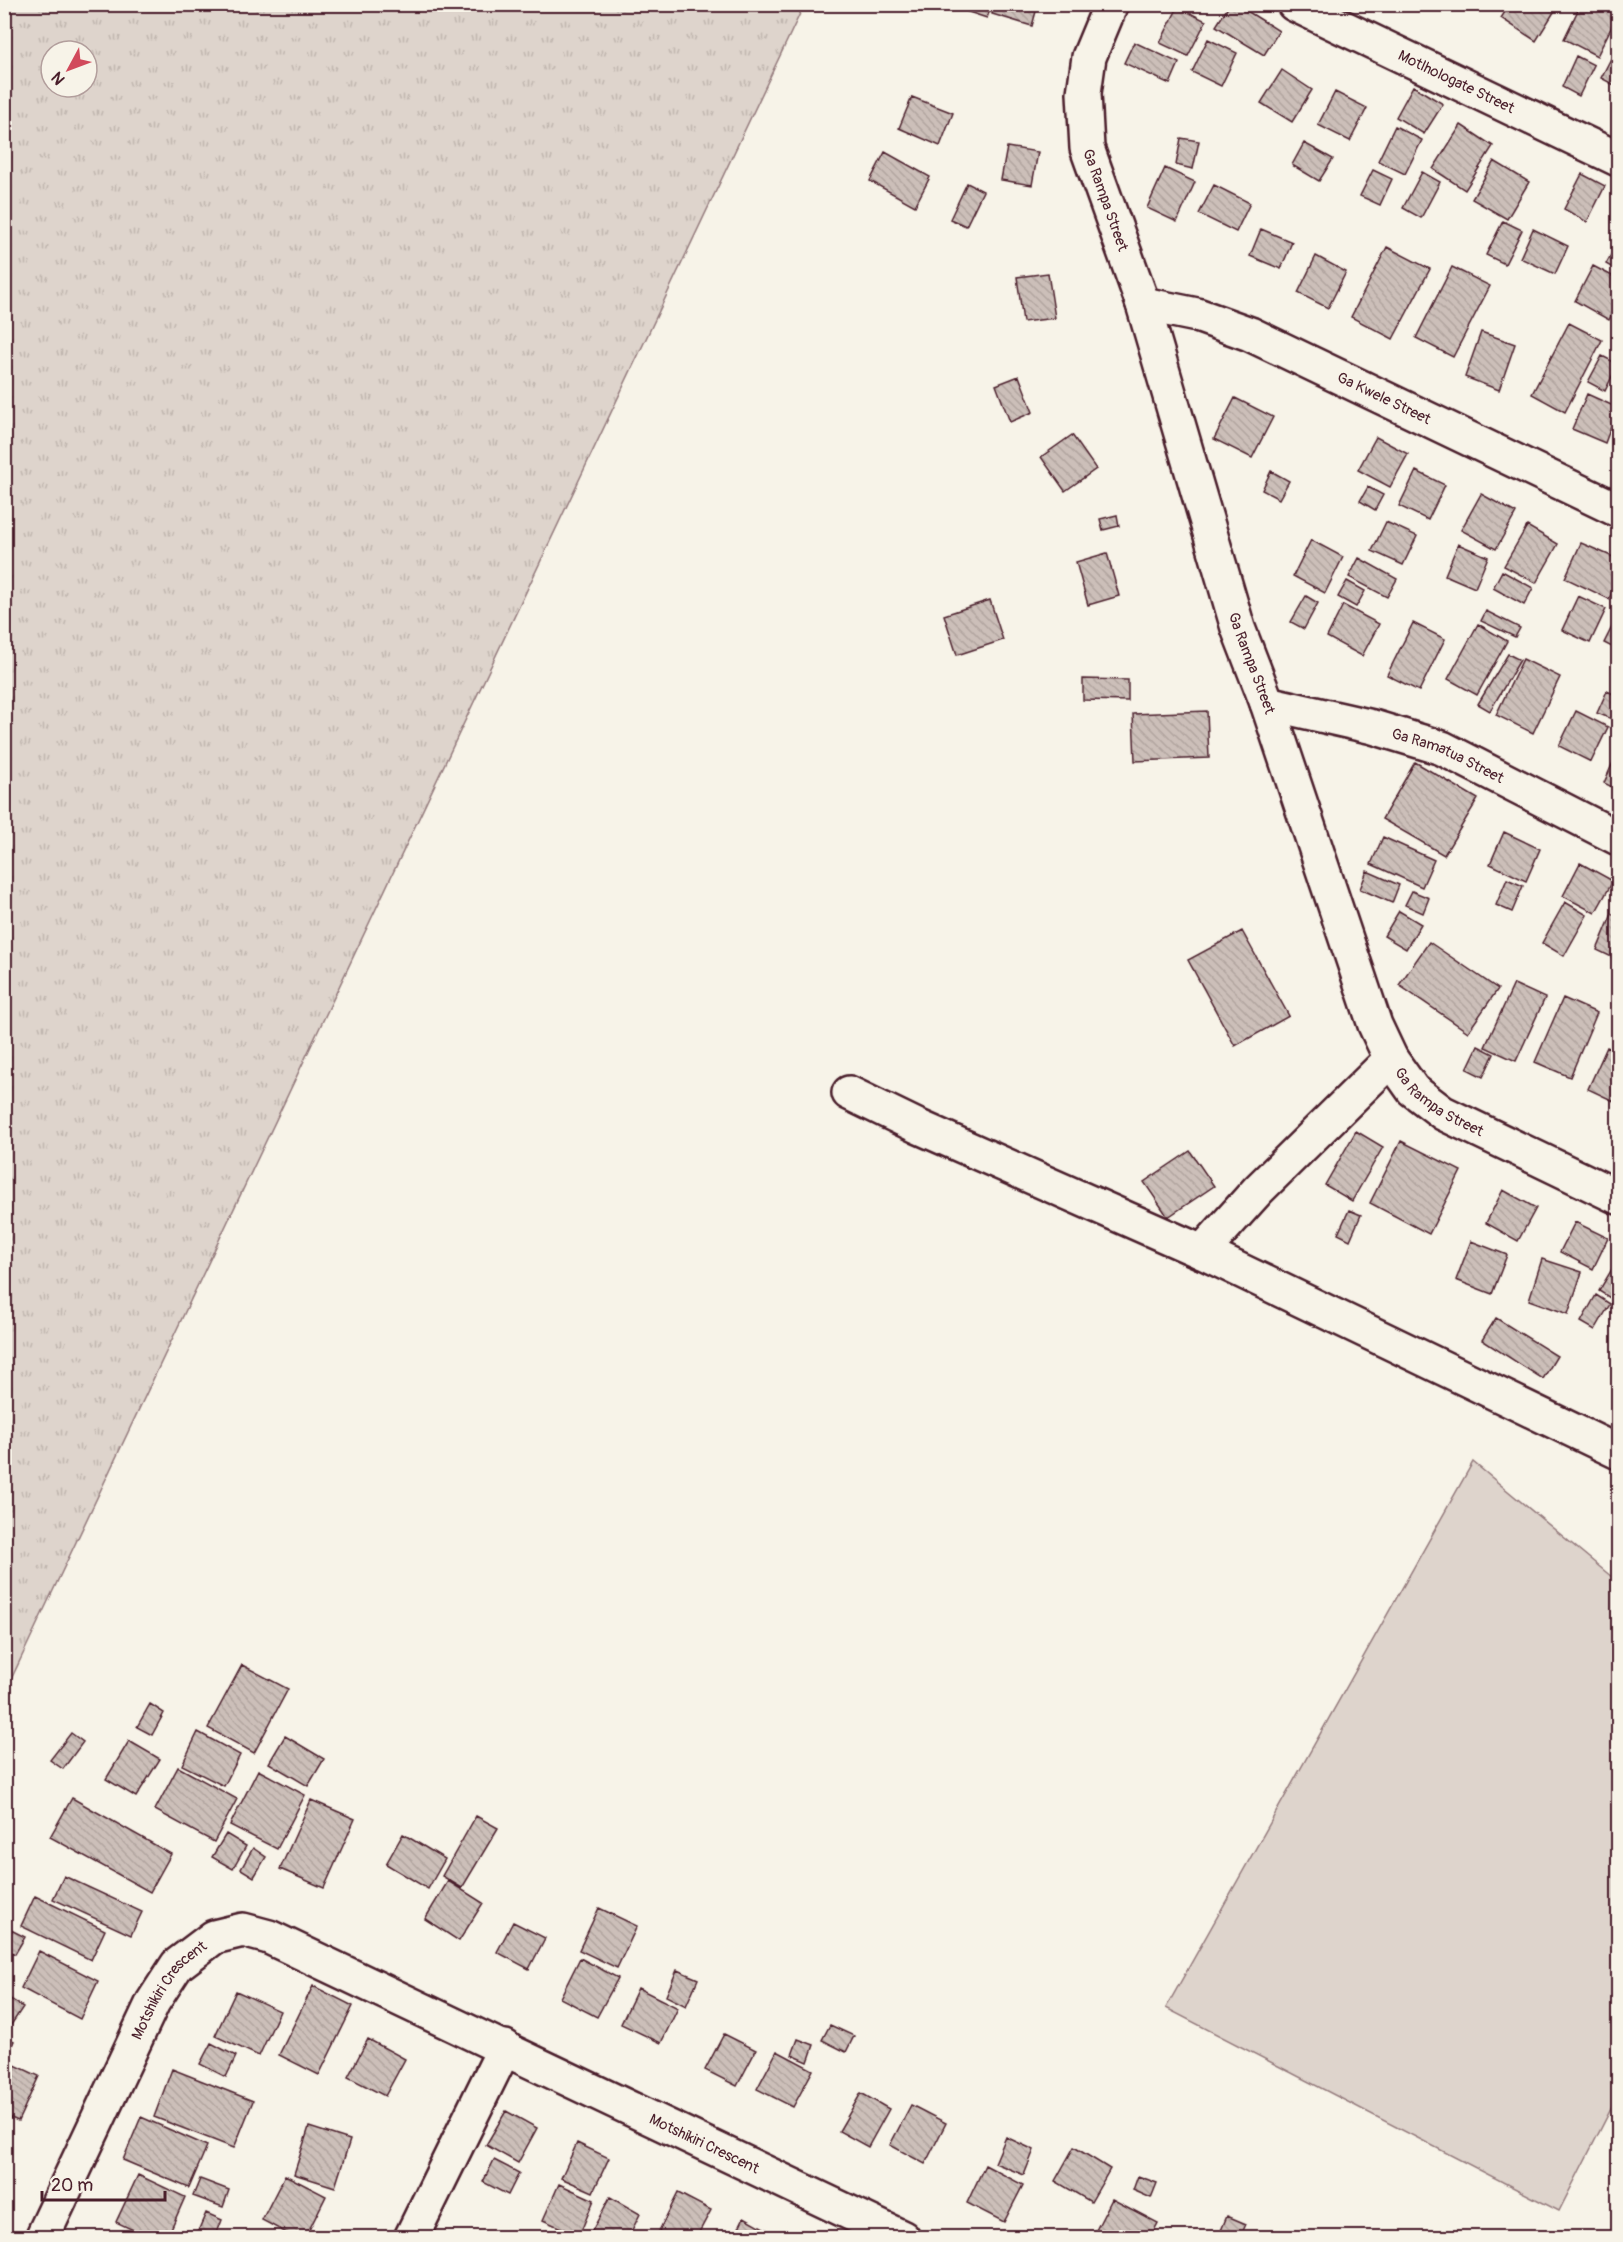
<svg xmlns="http://www.w3.org/2000/svg" width="1623" height="2242" font-family="Pangolin,sans-serif">
<style>
.grass{fill:url(#grass-tufts);stroke:#947a7c;stroke-width:1.5;fill-rule:evenodd}
.garden{fill:#ded4cc;stroke:#947a7c;stroke-width:1.5}
.building{fill:url(#building-back-hatch);stroke:#4a1f2b;stroke-width:1.5}
.lines{fill:none;stroke-linecap:round;stroke-linejoin:round}
.minor-casing{stroke:#4a1f2b;stroke-width:38}
.minor{stroke:#f7f3e8;stroke-width:33}
.labels{text-anchor:middle;stroke-width:4.5;stroke-linejoin:round;paint-order:stroke}
.street-label{font-size:15px;fill:#4a1f2b;stroke:#f7f3e8}
</style>
<defs>
<pattern id="grass-tufts" width="24" height="20" patternUnits="userSpaceOnUse" patternTransform="scale(1.5)"><rect width="24" height="20" fill="#ded4cc"/><path d="M3 7l-1-3M5 7V3M7 7l1-3M15 17l-1-3M17 17v-4M19 17l1-3" fill="none" stroke="#c0b6af"/></pattern>
<pattern id="building-back-hatch" width="6" height="6" patternUnits="userSpaceOnUse" patternTransform="scale(1.5)"><rect width="6" height="6" fill="#ccbfb9"/><path d="M-1 5l2 2M0 0l6 6M5-1l2 2" fill="none" stroke="#b1a49f"/></pattern>
</defs>
<rect width="100%" height="100%" fill="#f7f3e8"/>
<filter id="ink" filterUnits="userSpaceOnUse"><feTurbulence type="fractalNoise" baseFrequency=".0167" numOctaves="2"/><feDisplacementMap in="SourceGraphic" scale="12" xChannelSelector="R" yChannelSelector="G"/><feConvolveMatrix kernelMatrix="1 2 1 2 8 2 1 2 1" color-interpolation-filters="sRGB"/></filter>
<g filter="url(#ink)">
<path class="grass" d="M5,4L804,5L5,1692L4,5ZM51,51H87V87H51Z"/>
<path class="garden" d="M1473,1462L1618,1582V2095L1559,2211L1166,2008Z"/>
<path class="building" d="M954,4H992L987,18L953,7Z
M994,4H1038L1032,26L992,14Z
M1230,4H1236L1279,31L1264,55L1216,26Z
M1510,4H1559L1536,41L1501,18Z
M1581,4L1618,6V14L1597,56L1564,39Z
M1178,7L1206,21L1188,56L1160,43Z
M1208,39L1237,53L1221,86L1192,72Z
M1134,42L1179,63L1170,84L1124,63Z
M1618,45V87L1601,78Z
M1576,56L1594,65L1579,96L1562,87Z
M1282,70L1312,90L1292,122L1261,103Z
M1413,86L1443,104L1424,134L1396,117Z
M1335,92L1367,108L1350,141L1318,125Z
M912,97L953,113L940,146L899,128Z
M1461,125L1493,146L1465,190L1433,169Z
M1395,126L1422,140L1405,174L1378,161Z
M1181,138L1199,141L1193,169L1176,165Z
M1304,143L1333,159L1319,181L1292,165Z
M1007,147L1038,152L1032,185L1001,180Z
M885,152L930,177L915,206L870,181Z
M1494,161L1529,182L1507,219L1472,199Z
M1165,168L1195,182L1177,222L1147,208Z
M1373,170L1392,179L1380,205L1360,196Z
M1422,172L1440,182L1421,218L1403,208Z
M1582,174L1605,186L1587,222L1564,209Z
M967,183L983,191L966,226L950,219Z
M1214,185L1250,203L1236,232L1199,214Z
M1503,221L1522,230L1505,264L1486,255Z
M1261,229L1292,242L1281,269L1250,256Z
M1533,229L1568,246L1555,274L1520,258Z
M1618,242V271L1606,264Z
M1387,247L1430,269L1393,339L1351,317Z
M1316,256L1346,272L1328,308L1298,293Z
M1593,266L1618,279V302L1609,320L1575,301Z
M1452,267L1490,286L1453,357L1416,338Z
M1048,273L1055,318L1023,322L1017,277Z
M1569,323L1602,340L1565,412L1532,394Z
M1481,332L1515,344L1499,390L1465,377Z
M1602,356L1618,364L1605,391L1588,382Z
M1019,376L1033,412L1010,422L996,385Z
M1587,394L1618,408L1605,443L1572,429Z
M1235,398L1273,417L1252,458L1214,439Z
M1072,435L1096,469L1065,491L1041,457Z
M1376,437L1408,454L1390,487L1358,470Z
M1271,471L1289,481L1279,499L1262,490Z
M1416,471L1445,485L1428,520L1399,506Z
M1368,487L1383,495L1375,510L1360,501Z
M1481,494L1516,513L1496,549L1461,530Z
M1117,515L1119,526L1103,530L1100,519Z
M1386,522L1417,536L1403,565L1372,551Z
M1527,526L1558,544L1536,583L1504,566Z
M1311,540L1343,557L1325,593L1293,576Z
M1581,543L1618,559V578L1609,599L1565,578Z
M1458,544L1488,557L1475,588L1445,575Z
M1107,553L1119,596L1088,605L1076,562Z
M1359,558L1397,579L1387,597L1349,577Z
M1502,571L1533,588L1524,605L1493,588Z
M1347,581L1365,591L1356,607L1338,597Z
M1306,596L1318,603L1304,629L1291,622Z
M1578,596L1606,609L1590,643L1562,630Z
M990,600L1003,640L957,655L944,615Z
M1343,605L1379,624L1362,656L1327,637Z
M1486,611L1520,628L1515,637L1481,621Z
M1617,617L1618,618V650L1604,643Z
M1413,623L1445,639L1419,691L1387,675Z
M1478,624L1507,641L1477,695L1448,679Z
M1508,654L1520,660L1490,711L1478,704Z
M1523,659L1560,677L1533,733L1496,715Z
M1083,679L1128,680V701L1083,700Z
M1607,691L1618,696L1612,719L1597,713Z
M1207,711L1209,758L1135,761L1133,714Z
M1576,711L1608,727L1591,762L1559,746Z
M1618,751V790L1604,783Z
M1415,762L1478,799L1444,855L1382,819Z
M1504,832L1540,849L1526,881L1490,864Z
M1383,837L1434,860L1422,887L1371,864Z
M1580,863L1613,881L1595,913L1563,896Z
M1367,871L1399,885L1392,903L1360,889Z
M1507,879L1523,886L1512,912L1496,905Z
M1412,891L1429,898L1423,913L1405,905Z
M1565,902L1587,915L1564,956L1542,943Z
M1399,911L1421,924L1406,949L1384,936Z
M1612,914L1618,917V960L1597,950Z
M1242,931L1289,1016L1235,1046L1188,960Z
M1429,942L1498,989L1468,1032L1399,985Z
M1514,984L1545,998L1516,1061L1485,1047Z
M1563,998L1597,1013L1570,1077L1535,1062Z
M1478,1046L1494,1054L1483,1077L1467,1069Z
M1607,1047L1618,1052V1103L1588,1089Z
M1356,1131L1383,1147L1352,1201L1325,1185Z
M1401,1141L1461,1171L1429,1234L1370,1203Z
M1190,1151L1214,1186L1168,1217L1144,1182Z
M1503,1190L1536,1208L1518,1241L1486,1223Z
M1349,1210L1361,1215L1350,1240L1338,1234Z
M1575,1222L1608,1238L1593,1269L1560,1252Z
M1471,1241L1507,1255L1492,1294L1456,1280Z
M1542,1259L1582,1272L1568,1314L1529,1300Z
M1618,1259V1303L1599,1291Z
M1596,1295L1610,1304L1595,1330L1581,1322Z
M1496,1318L1557,1356L1543,1379L1482,1340Z
M242,1665L288,1689L254,1753L208,1728Z
M150,1704L164,1713L152,1735L137,1727Z
M198,1732L240,1755L224,1786L182,1765Z
M71,1733L83,1742L63,1769L50,1760Z
M285,1736L324,1759L308,1786L269,1763Z
M129,1741L160,1759L136,1797L106,1779Z
M178,1767L237,1799L214,1842L155,1810Z
M258,1770L305,1795L277,1849L230,1825Z
M72,1798L171,1854L150,1892L50,1837Z
M311,1800L355,1819L324,1888L280,1869Z
M476,1816L498,1828L462,1888L442,1876Z
M226,1834L246,1846L233,1869L212,1857Z
M403,1834L445,1859L428,1889L386,1864Z
M253,1848L266,1857L254,1877L241,1869Z
M64,1876L142,1912L131,1935L53,1899Z
M448,1881L483,1903L459,1941L425,1919Z
M35,1896L105,1930L91,1960L21,1926Z
M599,1908L637,1926L617,1968L579,1950Z
M513,1922L545,1938L529,1969L497,1952Z
M9,1929L25,1937L15,1954L4,1949V1936Z
M39,1951L98,1981L80,2019L21,1988Z
M580,1958L618,1978L597,2017L560,1998Z
M677,1970L698,1979L686,2006L666,1996Z
M313,1986L353,2006L319,2075L279,2055Z
M638,1988L678,2008L661,2043L621,2024Z
M236,1991L280,2011L259,2056L215,2036Z
M4,1995L23,2007L7,2031L4,2029Z
M830,2025L854,2036L846,2052L822,2040Z
M724,2034L756,2050L737,2086L705,2070Z
M4,2037L14,2041L7,2056L4,2055Z
M368,2039L405,2059L385,2096L348,2077Z
M798,2039L814,2045L808,2062L792,2055Z
M211,2043L236,2056L226,2077L200,2064Z
M777,2051L813,2070L793,2107L757,2089Z
M4,2060L39,2076L18,2121L4,2115Z
M172,2069L253,2101L234,2148L154,2117Z
M861,2093L889,2109L868,2147L839,2131Z
M911,2105L946,2123L925,2164L890,2145Z
M506,2111L537,2128L518,2163L486,2145Z
M141,2117L207,2146L189,2188L123,2160Z
M309,2127L350,2140L335,2187L294,2174Z
M1006,2137L1034,2150L1024,2175L995,2163Z
M577,2143L609,2158L593,2192L561,2178Z
M1074,2147L1110,2169L1091,2202L1055,2181Z
M494,2160L519,2173L508,2195L483,2182Z
M985,2165L1023,2185L1004,2222L967,2203Z
M138,2175L185,2197L167,2238H150L116,2222Z
M285,2175L326,2196L305,2238H296L262,2220Z
M1138,2176L1157,2183L1151,2198L1133,2190Z
M200,2179L229,2190L223,2207L193,2196Z
M559,2184L594,2200L579,2236L543,2220Z
M678,2193L711,2210L696,2238H672L659,2231Z
M610,2197L640,2214L628,2238H599L591,2233Z
M1112,2199L1158,2223L1150,2238H1092Z
M206,2213L222,2220L215,2238H195Z
M1227,2216L1246,2224L1240,2238H1218Z
M744,2217L780,2237V2238H734Z"/>
<g class="lines">
<defs>
<g id="minor">
<path id="s1" d="M1111,4L1089,57L1084,93L1087,148L1143,304L1238,628L1267,703L1375,1025L1391,1059L1413,1090L1443,1113L1618,1197"/>
<path id="s2" d="M1294,4L1618,159"/>
<path id="s3" d="M1143,304L1197,315L1250,334L1618,510"/>
<path id="s4" d="M1267,703L1373,727L1442,748L1618,838"/>
<path d="M849,1093L917,1126L1202,1252L1258,1190L1391,1059"/>
<path d="M1202,1252L1618,1452"/>
<path id="s5" d="M42,2238L153,2002L177,1965L214,1937L243,1930L269,1937L903,2238"/>
<path d="M411,2238L505,2047"/>
</g>
</defs>
<use href="#minor" class="minor-casing"/>
<use href="#minor" class="minor"/>
</g>
</g>
<g class="labels">
<g class="street-label">
<text dy="5" stroke="none"><textPath href="#s2" startOffset="180">Motlhologate Street</textPath></text>
<text dy="5" stroke="none"><textPath href="#s1" startOffset="204">Ga Rampa Street</textPath></text>
<text dy="5" stroke="none"><textPath href="#s3" startOffset="260">Ga Kwele Street</textPath></text>
<text dy="5" stroke="none"><textPath href="#s1" startOffset="690">Ga Rampa Street</textPath></text>
<text dy="5" stroke="none"><textPath href="#s4" startOffset="189">Ga Ramatua Street</textPath></text>
<text dy="5" stroke="none"><textPath href="#s1" startOffset="1176">Ga Rampa Street</textPath></text>
<text dy="5" stroke="none"><textPath href="#s5" startOffset="280">Motshikiri Crescent</textPath></text>
<text dy="5" stroke="none"><textPath href="#s5" startOffset="890">Motshikiri Crescent</textPath></text>
</g>
</g>
<rect width="1623" height="2242" fill="none" stroke="#f7f3e8" stroke-width="24"/>
<rect x="12" y="12" width="1599" height="2218" fill="none" stroke="#4a1f2b" stroke-width="2" filter="url(#ink)"/>
<g transform="translate(69 69) rotate(229)"><circle r="28" fill="#f7f3e8" stroke="#b29e9c" stroke-width="1.5"/>
<path d="M0-4.5L10 22L0 15L-10 22Z" fill="#d1495b"/>
<text y="-9" font-size="16" font-weight="bold" text-anchor="middle" fill="#4a1f2b">N</text>
</g>
<path d="M42 2191v9h123v-9" fill="none" stroke="#4a1f2b" stroke-width="3"/>
<text x="51" y="2191" font-size="18" fill="#4a1f2b" stroke="#f7f3e8" stroke-width="4.5" paint-order="stroke">20 m</text>
</svg>
